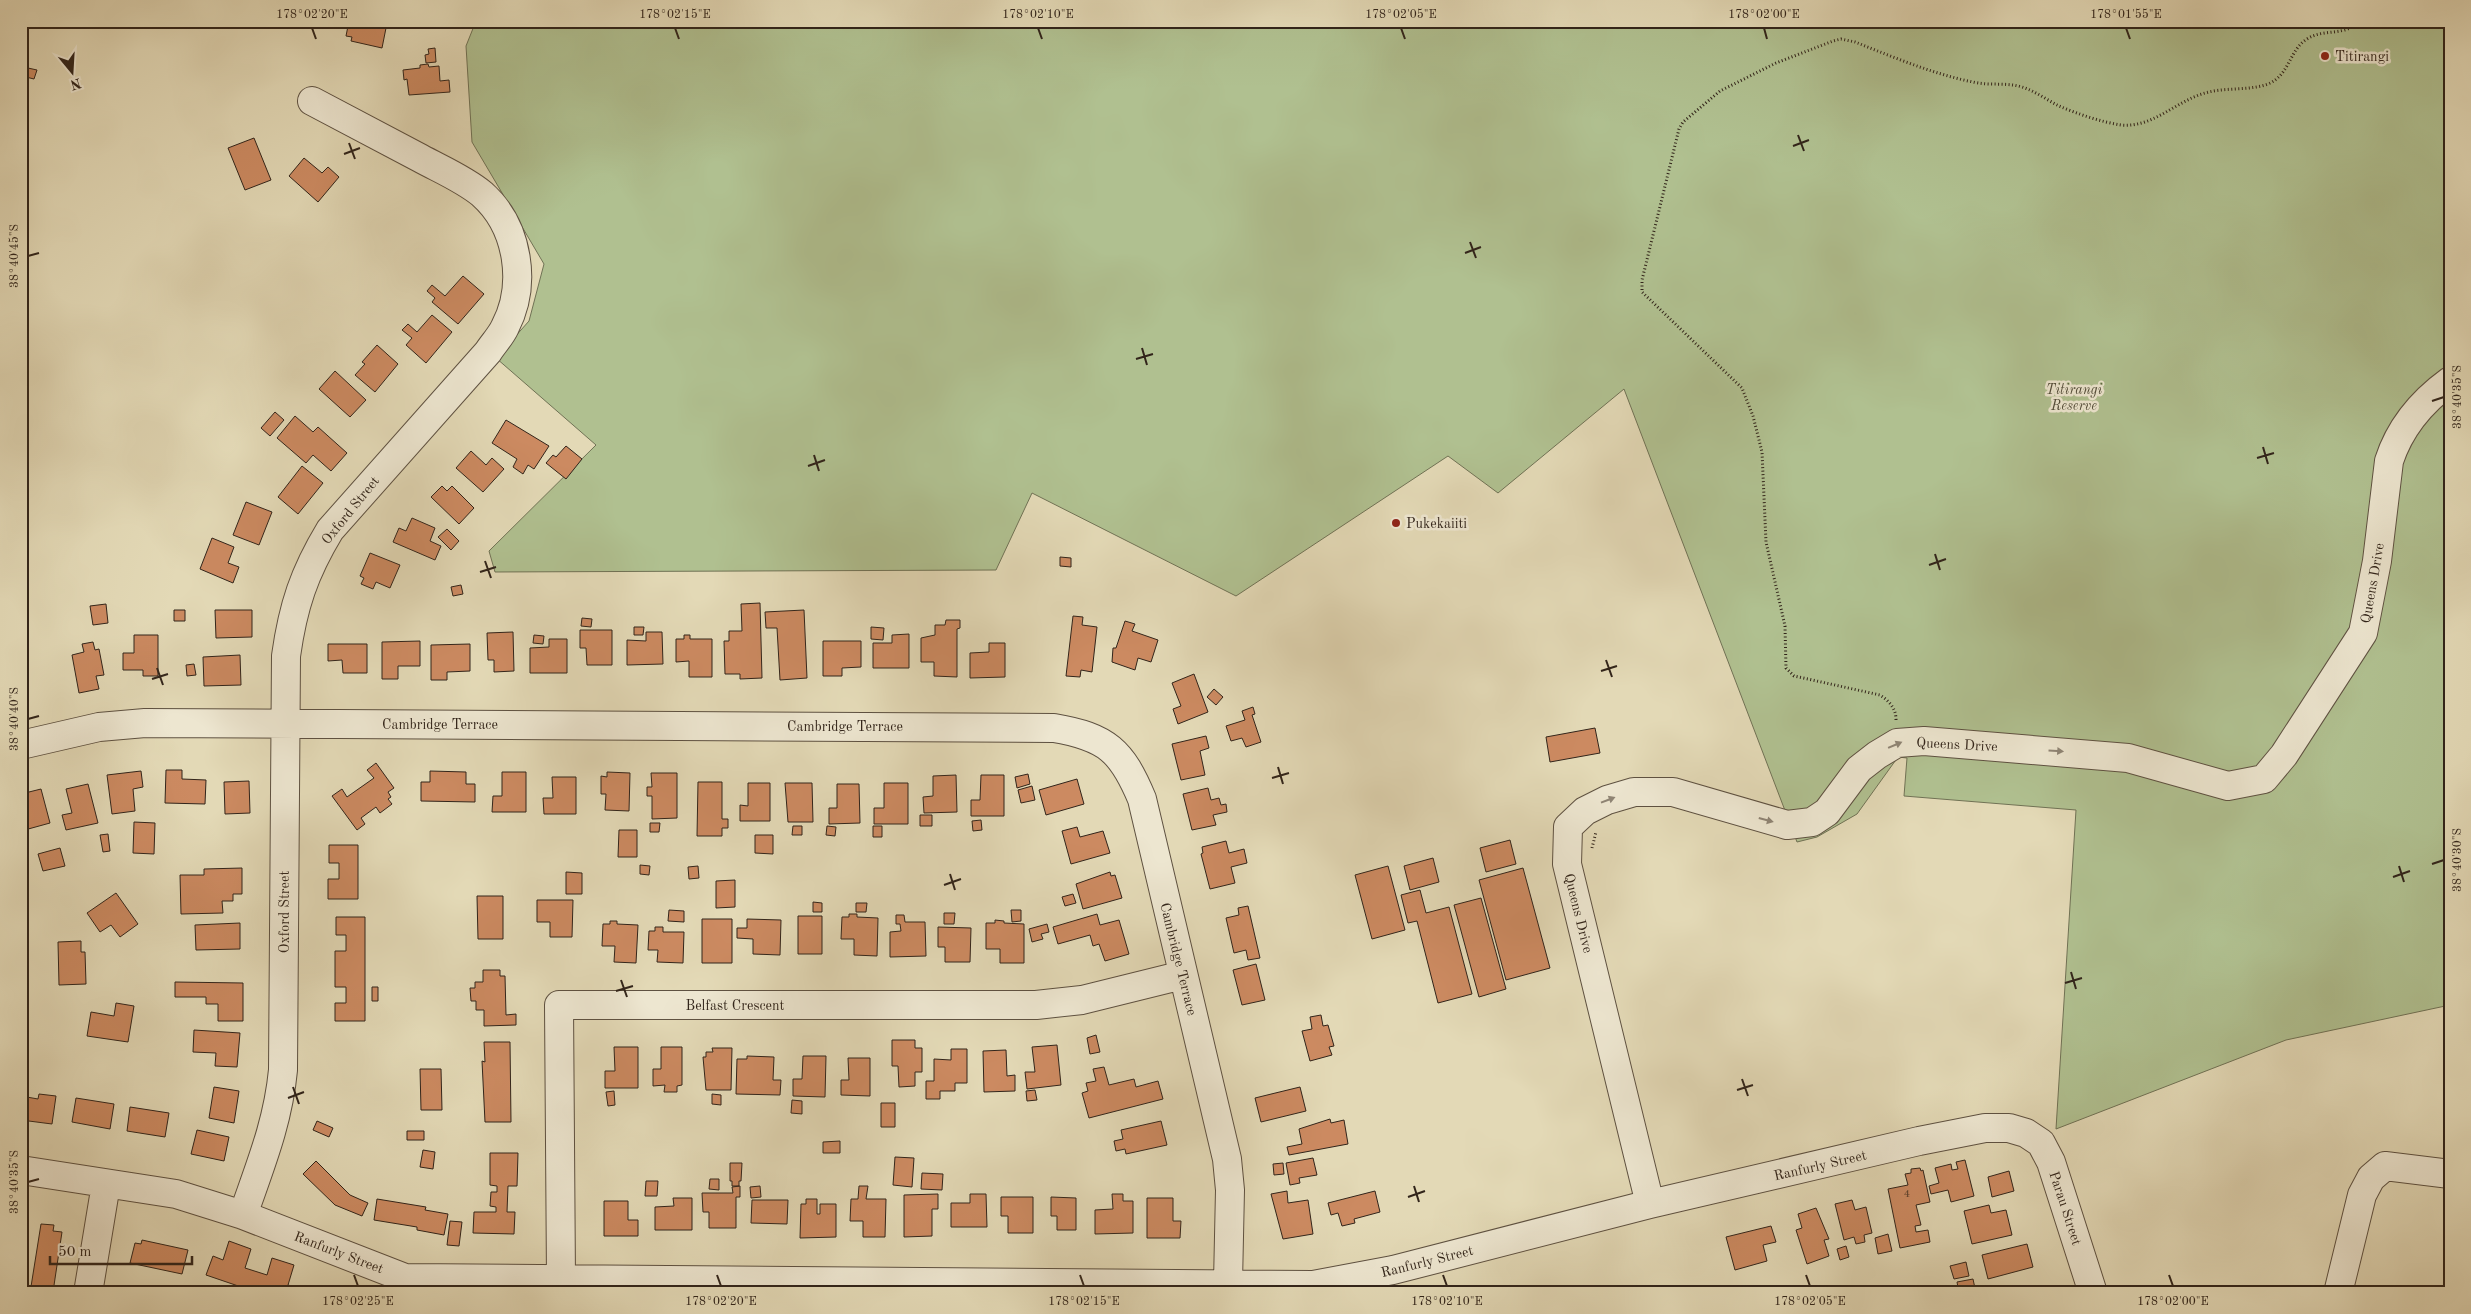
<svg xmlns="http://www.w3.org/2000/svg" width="2471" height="1314" font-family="'Old Standard TT',serif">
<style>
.green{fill:#b0c090;stroke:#707255}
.building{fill:#cc8a61;stroke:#31241a}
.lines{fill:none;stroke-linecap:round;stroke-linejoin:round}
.minor-casing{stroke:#5e5141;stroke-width:30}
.path{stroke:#31241a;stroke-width:3;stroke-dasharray:1 2.5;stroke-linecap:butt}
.minor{stroke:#ede6d0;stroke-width:28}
.oneway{fill:#8f8575}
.ticks{fill:none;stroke:#31241a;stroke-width:2}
.poi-dot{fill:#8f2418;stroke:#ede6d0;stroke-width:2}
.labels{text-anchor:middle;stroke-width:5;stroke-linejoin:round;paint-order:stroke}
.number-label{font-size:11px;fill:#583e2c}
.poi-label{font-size:14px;fill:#31241a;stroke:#ede6d0;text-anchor:start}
.park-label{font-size:14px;font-style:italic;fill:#514b38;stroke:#ede6d0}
.street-label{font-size:14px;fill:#31241a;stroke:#ede6d0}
.neatline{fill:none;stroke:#31241a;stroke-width:2}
.ticks-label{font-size:12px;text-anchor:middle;fill:#31241a}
</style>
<rect width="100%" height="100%" fill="#e3d9b6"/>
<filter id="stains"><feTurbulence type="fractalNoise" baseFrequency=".004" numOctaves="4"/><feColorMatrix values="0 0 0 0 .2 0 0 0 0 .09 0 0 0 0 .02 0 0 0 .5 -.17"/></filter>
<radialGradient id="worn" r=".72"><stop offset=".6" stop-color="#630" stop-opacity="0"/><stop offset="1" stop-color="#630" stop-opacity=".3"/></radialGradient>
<path class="green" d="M476,21H2450V1005L2286,1040L2056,1129L2076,810L1904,796L1907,758L1898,757L1857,814L1817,837L1797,842L1624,389L1498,493L1448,456L1236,596L1032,493L996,570L495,572L489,551L596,445L496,358L529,321L544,264L472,142L466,46Z"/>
<path class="building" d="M349,21L387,23L382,48L351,41L352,37L346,36Z
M435,48L436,62L426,63L425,55L429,54L428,49Z
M21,61L26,62L24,76H21Z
M428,64L429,67L439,66L440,81L449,80L450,92L409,95L407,79L404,80L403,70L420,68V65Z
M28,68L37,70L34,79L26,77Z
M254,138L271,180L245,190L228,148Z
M304,158L322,173L328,167L339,177L318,202L289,176Z
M463,276L484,294L458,324L432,302L435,298L427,291L432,285L445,296Z
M432,315L452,332L426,363L406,345L412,338L402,330L408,324L417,332Z
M377,345L398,364L375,392L355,375L365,364L362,362Z
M335,371L366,400L350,417L319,389Z
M275,412L284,420L270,436L261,428Z
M295,416L313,432L318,427L347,453L331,471L313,455L306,463L277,438Z
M506,420L549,446L534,469L528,465L523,474L513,467L517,459L492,443Z
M566,446L582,459L566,479L546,463L553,455L556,457Z
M471,451L486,465L492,458L504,469L483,492L456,468Z
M302,466L323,483L298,514L278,497Z
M442,486L447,491L452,486L474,508L459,524L431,497Z
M246,502L272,512L259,545L233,535Z
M412,518L435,528L430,541L441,546L435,560L393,542L399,528L406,531Z
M447,529L459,541L451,550L438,537Z
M212,538L234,547L228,563L239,567L233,583L200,569Z
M370,553L400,565L390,588L376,582L373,589L361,584L364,578L360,576Z
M1060,557L1071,558V567L1060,566Z
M461,585L463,594L453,596L451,587Z
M760,603L762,678L740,679V674H725L724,641H729V631H742L741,604Z
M106,604L108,623L93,625L90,606Z
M174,610H185V621H174Z
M215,610H252V637L216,638Z
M804,610L807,678L780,680L777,628H766L765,612Z
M1073,616L1083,617L1082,625L1097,627L1092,672L1081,670L1080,677L1066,676Z
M582,618L592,619L591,627L581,626Z
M946,620H960V628L957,629V677L934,676V662H921V638L935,635V625H945Z
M1125,621L1135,624L1132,631L1158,640L1151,662L1138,658L1135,670L1112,662L1113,648H1116Z
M634,627H644L643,635H634Z
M871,627L884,628L883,640L871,639Z
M580,630H612V665H587L586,648H580Z
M513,632L514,671L494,672V660H488L487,633Z
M646,632H662L663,664L627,665V640L646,641Z
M909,634V668H873V643H892V635Z
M134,635H158V676H143V670H123V653H134Z
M534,635L544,636L543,644L533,643Z
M684,635H690V639H712V677H689V661L676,662V639H684Z
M549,639H567V673H530V648L549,647Z
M420,641V666H398V679H382V642Z
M823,641H861V667L842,668V676H823Z
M93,642L95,650L99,649L104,675L96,676L99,689L79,693L72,655L84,652L82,644Z
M989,643H1005V677L970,678V653L989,652Z
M328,644H367V673H343L342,660L328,661Z
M470,644V671L447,672V680H431V645Z
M240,655L241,685L204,686L203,657Z
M194,664L196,675L187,676L186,665Z
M1194,674L1208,712L1178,724L1173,709L1181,706L1172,683Z
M1214,689L1223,697L1216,705L1207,697Z
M1253,707L1255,714L1252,715L1261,742L1246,747L1242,738L1231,741L1226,726L1245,720L1242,711Z
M1595,728L1600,753L1550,762L1546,737Z
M1206,736L1209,748L1200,751L1205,775L1181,780L1172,744Z
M376,763L394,788L388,792L391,797L388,799L392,804L380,813L376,807L361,818L365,824L357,830L332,796L342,789L347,797L374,778L367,770Z
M166,770H182V779L206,780L205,804L165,803Z
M141,771L143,787L133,789L135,811L112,814L107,775Z
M430,771L466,772V784H475V802L421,801V782H430Z
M502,772H526V812H492L493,796H502Z
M607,772L630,773L629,811L605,810L606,794H601V776L607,777Z
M651,773H677V818L652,819V796H647V787H652Z
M1028,774L1030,784L1017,788L1015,777Z
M956,775L957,812L924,813L923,797L933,796V776Z
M981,775H1004V816H971V800H980Z
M552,777H576V814H544L543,798H553Z
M1077,779L1084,804L1046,815L1039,790Z
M249,781L250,813L225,814L224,782Z
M698,782H722V819H728V828H722V836H697Z
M748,783H770V821H740V805L748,806Z
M785,783H812L813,822H788Z
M884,783H908V824H874V808H884Z
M88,784L98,823L66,830L62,815L72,813L66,789Z
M837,784H859L860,823L829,824V808H837Z
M1032,786L1035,800L1021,803L1018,790Z
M1208,788L1211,800L1219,798L1221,805L1226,804L1227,812L1213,815L1216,825L1192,830L1183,794Z
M41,789L50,823L21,831V808L28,806L25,793Z
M920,815H932V826H920Z
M981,820L982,830L973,831L972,821Z
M134,822L155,823L154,854L133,853Z
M650,823H660L659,832H650Z
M793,826H802V835H792Z
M827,826L836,827L835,836L826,835Z
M873,826H882V837H873Z
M1077,827L1080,837L1103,831L1110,853L1071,864L1062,831Z
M619,830H637V857H618Z
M108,834L110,851L103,852L100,835Z
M755,835H773V854L755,853Z
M1510,840L1516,864L1486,872L1480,848Z
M1226,841L1229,853L1244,849L1247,863L1231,867L1235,883L1210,889L1201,854L1203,853L1202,847Z
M329,845H358V899H328V879H339V863H329Z
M60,848L65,866L43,871L38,854Z
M1433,858L1439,882L1410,890L1404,866Z
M640,865L650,866L649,875L640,874Z
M698,866L699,878L689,879L688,867Z
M1388,866L1405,930L1372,939L1355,875Z
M242,868V894H233V901H222L223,913L181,914L180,875H204V869Z
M1523,868L1550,968L1506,980L1479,880Z
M566,872L582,873V894H566Z
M1110,872L1111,876L1115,875L1122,898L1083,909L1076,884Z
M735,880V907L716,908V881Z
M1420,890L1426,913L1449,907L1472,994L1438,1003L1417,921L1408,923L1401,895Z
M116,893L138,924L120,937L111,925L100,932L87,913Z
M1073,894L1076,903L1065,906L1062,897Z
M477,896H503V939H478Z
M1481,898L1506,989L1479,997L1454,905Z
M537,900H573L572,937H550V922H537Z
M813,902L822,903V912H813Z
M856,903H867L866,912H856Z
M1248,906L1260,958L1248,960L1246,950L1234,953L1226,918L1239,915L1238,908Z
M669,910L684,911V922L668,921Z
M1011,910H1021V921L1012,922Z
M944,913H955L954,924H944Z
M849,914H857V917L878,918L877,956L854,955V939H841L842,917H849Z
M1097,914L1100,925L1119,920L1129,954L1105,961L1099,944L1093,946L1090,935L1058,944L1053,927Z
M896,915H904L905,922H925L926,956L890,957V932L901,931L900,924H896Z
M798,916H822V954H798Z
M336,917H365V1021H335V1003H346V987H335V951H346V935H336Z
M702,919H732V963H702Z
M747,919L781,920L780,955L753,954V939L737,938V928H747Z
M995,920L1004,921V923L1024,924V963H1000V949H986V923H995Z
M610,921H617V924L638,925L636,963L614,962L615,946H602L603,924H610Z
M240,923V949L196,950L195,925Z
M1047,924L1049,932L1041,934L1043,939L1032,942L1029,929Z
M655,927H663V932H684L683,963L657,962L658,950H648L649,931H655Z
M938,927L971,928L970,962H945V947H938Z
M81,941V952H85L86,984L59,985L58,942Z
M1256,964L1265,1000L1242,1005L1233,970Z
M483,970H500V976H505L506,1015L516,1014V1025L484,1026V1010H476V1001H471L470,988H475V982H483Z
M175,982L243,983V1021H218V1004H206V997H175Z
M372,987H378V1001H372Z
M116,1003L134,1006L128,1042L87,1036L91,1012L114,1016Z
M1321,1015L1323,1026L1328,1025L1334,1046L1329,1047L1332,1055L1310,1061L1302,1031L1312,1029L1310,1017Z
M194,1030L240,1033L237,1067L215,1066L216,1053L193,1052Z
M1096,1035L1100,1052L1090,1054L1087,1038Z
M892,1040H915V1048H922V1072H915V1086L899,1087L898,1066H892Z
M484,1042H510L511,1122H485L482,1061L485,1062Z
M1057,1045L1061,1085L1027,1089L1025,1072H1035L1032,1047Z
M614,1047H638V1088H605V1071H615Z
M661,1047H682V1085L677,1086V1092H664L665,1085L653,1086V1069H661Z
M712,1048H732L731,1090H706L703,1057H706V1052H713Z
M951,1049H967V1083H955V1091H940V1099H926V1081H934V1059L951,1060Z
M1006,1050L1007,1076L1015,1075V1091L984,1092L983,1051Z
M747,1056L774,1057L773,1080H781L780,1095L736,1094L737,1059H747Z
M803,1056H826L825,1097L793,1096V1079H802Z
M848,1058H870V1096L841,1095V1080H849Z
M1104,1067L1109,1085L1134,1079L1136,1087L1158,1081L1163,1099L1089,1118L1082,1093L1088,1091L1086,1083L1096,1081L1093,1069Z
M420,1069H441L442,1110H421Z
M214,1087L239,1091L234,1123L209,1118Z
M1300,1087L1306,1111L1261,1122L1255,1098Z
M1035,1090L1037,1100L1027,1101L1026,1091Z
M614,1091L615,1105L608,1106L606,1092Z
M39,1094L56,1096L52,1124L21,1120V1096L38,1099Z
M712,1094L721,1095V1105L712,1104Z
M76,1098L114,1104L110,1129L72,1122Z
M792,1100L802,1101V1114L791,1113Z
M881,1103H895V1127H881Z
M130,1107L169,1113L165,1137L127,1131Z
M1330,1119L1331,1123L1344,1120L1348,1144L1289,1155L1287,1147L1302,1144L1299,1129Z
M317,1121L333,1128L329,1137L313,1130Z
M1161,1121L1167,1145L1126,1154L1125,1149L1116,1151L1114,1141L1123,1139L1121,1130Z
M197,1130L229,1137L224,1161L191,1154Z
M407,1131H424V1140H407Z
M840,1141V1153H823V1142Z
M423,1150L435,1152L433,1169L420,1167Z
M490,1153H518L517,1186H508L507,1212H515L514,1234L473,1233L474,1212H496V1207L490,1206L491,1192H497V1186L490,1185Z
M895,1157L914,1158L912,1187L893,1185Z
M1313,1158L1317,1175L1299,1178L1300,1183L1290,1185L1286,1163Z
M1965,1160L1974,1196L1951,1202L1948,1190L1931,1194L1929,1186L1939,1183L1935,1168L1951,1164L1952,1170L1958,1169L1956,1162Z
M316,1161L350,1195L368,1203L362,1216L335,1205L303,1174Z
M730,1163H742L741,1181H739V1186H732V1181H730Z
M1283,1163L1284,1174L1274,1175L1273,1164Z
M1920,1168L1921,1171L1923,1170L1930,1202L1916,1205L1921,1225L1915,1226L1916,1232L1928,1230L1930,1242L1900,1248L1888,1189L1908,1185L1905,1174L1911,1173V1169Z
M2009,1171L2014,1191L1992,1197L1988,1177Z
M922,1173L943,1174L942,1190L921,1189Z
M710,1179H719V1190L709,1189Z
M646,1181H658L657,1196H645Z
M740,1186V1197H736V1228H709V1212H703L702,1193H733L732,1187Z
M760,1186L761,1197L751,1198L750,1187Z
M859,1186H868L866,1199H886L885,1237H863V1221H850L851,1199H858Z
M1287,1191L1288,1203L1308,1200L1313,1234L1283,1239L1271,1194Z
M1375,1191L1380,1212L1354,1219L1355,1223L1342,1226L1338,1213L1331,1215L1328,1203Z
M938,1194V1209H932V1236L904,1237V1195Z
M970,1194H986L987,1227H951V1203H970Z
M1112,1194H1123V1201H1133V1233L1095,1234V1210L1113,1209Z
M1001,1197H1033V1233H1008V1216H1001Z
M1051,1197L1076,1198V1230H1057V1216H1051Z
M673,1198H692V1230H655V1207L674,1206Z
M1147,1198H1173V1221H1181L1180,1238H1147Z
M377,1199L426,1207L425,1210L448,1214L444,1235L417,1230V1227L374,1220Z
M806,1199H817V1214H820V1204H836V1237L800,1238L801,1204H806Z
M752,1200H788L787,1224L751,1223Z
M1852,1200L1855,1210L1866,1207L1872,1233L1864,1235L1865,1242L1856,1244L1854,1237L1844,1240L1835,1204Z
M604,1201H628V1220H638V1236H604Z
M1989,1205L1991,1213L2006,1210L2012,1235L1972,1244L1964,1211Z
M1816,1208L1829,1239L1824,1240L1829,1256L1807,1264L1796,1230L1802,1228L1798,1214Z
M450,1221L462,1222L459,1246L447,1245Z
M41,1224L54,1225L53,1231L62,1232L53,1292L30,1293Z
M1771,1226L1776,1242L1763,1245L1767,1261L1735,1270L1726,1237Z
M1888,1234L1892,1251L1878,1254L1875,1238Z
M142,1240L188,1250L182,1274L130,1263L135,1243L141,1244Z
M229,1241L251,1249L245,1268L267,1275L272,1258L294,1265L288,1285L301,1289L300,1293H250V1290L206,1275L213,1256L223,1260Z
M2027,1244L2033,1267L1988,1279L1982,1255Z
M1846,1246L1849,1257L1840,1260L1837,1249Z
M1966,1262L1969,1276L1954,1279L1950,1266Z
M1973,1279L1976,1293H1959L1957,1282Z
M128,1288L146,1292V1293H127Z"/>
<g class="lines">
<defs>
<path id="minor" d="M21,745L99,727L145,723L1054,728C1107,737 1122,751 1142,799L1227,1159L1230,1190L1228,1283
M21,1170L176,1194L243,1215L405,1278L1313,1285L1393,1270L1650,1204L1919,1141L1985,1128H2009L2026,1133L2041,1143L2051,1162L2093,1293
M1650,1204L1567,864L1568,827L1585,811L1607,800L1634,792H1673L1787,825L1812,822L1827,812L1859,769L1877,755L1897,743L1924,741L2128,758L2228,786L2264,779L2284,755L2363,633L2377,561L2389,461C2400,427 2421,402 2450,381
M243,1215C260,1166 278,1123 283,1070L286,656C293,606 304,573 330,530L488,352C493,344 501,336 505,327C527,285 519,227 482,194C464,179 440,169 420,158C384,139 348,120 312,101
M561,1280L559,1005H1036L1082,1000L1183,975
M88,1293L106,1184
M2338,1293L2362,1195L2371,1178L2385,1166L2450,1174"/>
</defs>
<use href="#minor" class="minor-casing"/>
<path class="path" d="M1896,720C1896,708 1889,701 1880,695L1794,676L1786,668L1785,626L1766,542L1762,452L1753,416L1742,388L1642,292V280L1679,129L1683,122L1720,91L1776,63L1833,41L1841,39L1855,42C1893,57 1933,74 1973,82C1990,86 2006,82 2022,87C2035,91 2047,100 2059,106C2078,114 2101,122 2121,125C2153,128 2176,101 2205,93C2225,87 2249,91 2268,84C2290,75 2289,50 2307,39C2324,28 2345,37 2359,21
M1592,848L1596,832"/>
<use href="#minor" class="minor"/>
</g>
<defs><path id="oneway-solid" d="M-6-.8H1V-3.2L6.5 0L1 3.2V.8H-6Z" transform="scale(1.25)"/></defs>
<g class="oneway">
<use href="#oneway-solid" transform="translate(1895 745) rotate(-23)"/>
<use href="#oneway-solid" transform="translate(2056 751) rotate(4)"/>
<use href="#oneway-solid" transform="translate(1608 800) rotate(-21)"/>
<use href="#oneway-solid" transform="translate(1766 820) rotate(15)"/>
</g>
<path class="ticks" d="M312,28L316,39M675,28L679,39M1038,28L1042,39M1401,28L1405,39M1764,28L1767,39M2126,28L2130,39M1798,135L1804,151M349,143L355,159M1793,146L1809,140M344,154L360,148M1470,242L1476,258M1465,253L1481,247M28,256L39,253M1142,348L1147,365M1136,359L1153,354M2432,401L2444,397M2263,447L2268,464M814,455L819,471M2257,458L2274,453M808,466L825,460M1935,554L1940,570M485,561L491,578M1929,565L1946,559M480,572L496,567M1606,660L1612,677M157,668L163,685M1601,671L1617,666M152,679L168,674M28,719L39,716M1278,767L1283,784M1272,778L1289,773M2432,864L2444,860M2399,866L2404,882M950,874L955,890M2393,877L2410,871M944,885L961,879M2071,972L2076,989M621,980L627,997M2065,983L2082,978M616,991L633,986M1742,1079L1748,1096M293,1087L299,1104M1737,1090L1753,1085M288,1098L304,1092M28,1182L39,1179M1414,1186L1419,1202M1408,1197L1425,1191M354,1275L358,1286M717,1275L721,1286M1080,1275L1084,1286M1443,1275L1447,1286M1806,1275L1810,1286M2169,1275L2173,1286"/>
<g class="poi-dot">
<circle cx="2325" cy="56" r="5"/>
<circle cx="1396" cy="523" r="5"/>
</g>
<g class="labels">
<g class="number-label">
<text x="1907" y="1197">4</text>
</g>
<g class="poi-label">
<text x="2335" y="61">Titirangi</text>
<text x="1406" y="528">Pukekaiiti</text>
</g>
<g class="park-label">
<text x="2074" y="394">Titirangi<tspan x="2074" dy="16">Reserve</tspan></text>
</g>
<g class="street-label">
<text transform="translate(350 510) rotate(-51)" y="5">Oxford Street</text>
<text transform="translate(2372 583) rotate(-80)" y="5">Queens Drive</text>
<text x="440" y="729">Cambridge Terrace</text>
<text x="845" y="731">Cambridge Terrace</text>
<text transform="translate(1957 744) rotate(3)" y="5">Queens Drive</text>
<text transform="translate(284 912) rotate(-90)" y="5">Oxford Street</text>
<text transform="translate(1579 913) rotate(76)" y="5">Queens Drive</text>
<text transform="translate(1179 959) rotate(76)" y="5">Cambridge Terrace</text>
<text x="735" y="1010">Belfast Crescent</text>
<text transform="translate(1820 1165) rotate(-13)" y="5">Ranfurly Street</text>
<text transform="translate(2066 1208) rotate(72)" y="5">Parau Street</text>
<text transform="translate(339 1252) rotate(21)" y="5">Ranfurly Street</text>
<text transform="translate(1427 1261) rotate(-14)" y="5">Ranfurly Street</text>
</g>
</g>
<rect width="2471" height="1314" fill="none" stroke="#e3d9b6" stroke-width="55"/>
<g transform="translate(72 72) rotate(162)" stroke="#ede6d0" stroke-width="4" paint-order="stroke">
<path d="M0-4L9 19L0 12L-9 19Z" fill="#31241a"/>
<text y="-8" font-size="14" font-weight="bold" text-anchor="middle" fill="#31241a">N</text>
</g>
<path d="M50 1256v8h142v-8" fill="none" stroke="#31241a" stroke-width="2.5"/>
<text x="58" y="1256" font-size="15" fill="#31241a" stroke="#ede6d0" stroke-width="4" paint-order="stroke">50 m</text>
<rect x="28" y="28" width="2416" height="1258" class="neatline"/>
<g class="ticks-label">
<text x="312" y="18">178°02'20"E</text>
<text x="675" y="18">178°02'15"E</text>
<text x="1038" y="18">178°02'10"E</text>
<text x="1401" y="18">178°02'05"E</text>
<text x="1764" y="18">178°02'00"E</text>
<text x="2126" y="18">178°01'55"E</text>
<text transform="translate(14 256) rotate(-90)" y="4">38°40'45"S</text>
<text transform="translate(2457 397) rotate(-90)" y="4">38°40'35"S</text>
<text transform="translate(14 719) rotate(-90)" y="4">38°40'40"S</text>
<text transform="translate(2457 860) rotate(-90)" y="4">38°40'30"S</text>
<text transform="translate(14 1182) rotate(-90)" y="4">38°40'35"S</text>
<text x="358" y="1305">178°02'25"E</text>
<text x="721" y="1305">178°02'20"E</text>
<text x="1084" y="1305">178°02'15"E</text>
<text x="1447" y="1305">178°02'10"E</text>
<text x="1810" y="1305">178°02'05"E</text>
<text x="2173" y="1305">178°02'00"E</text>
</g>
<rect width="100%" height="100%" filter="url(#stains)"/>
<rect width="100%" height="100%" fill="url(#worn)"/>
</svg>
